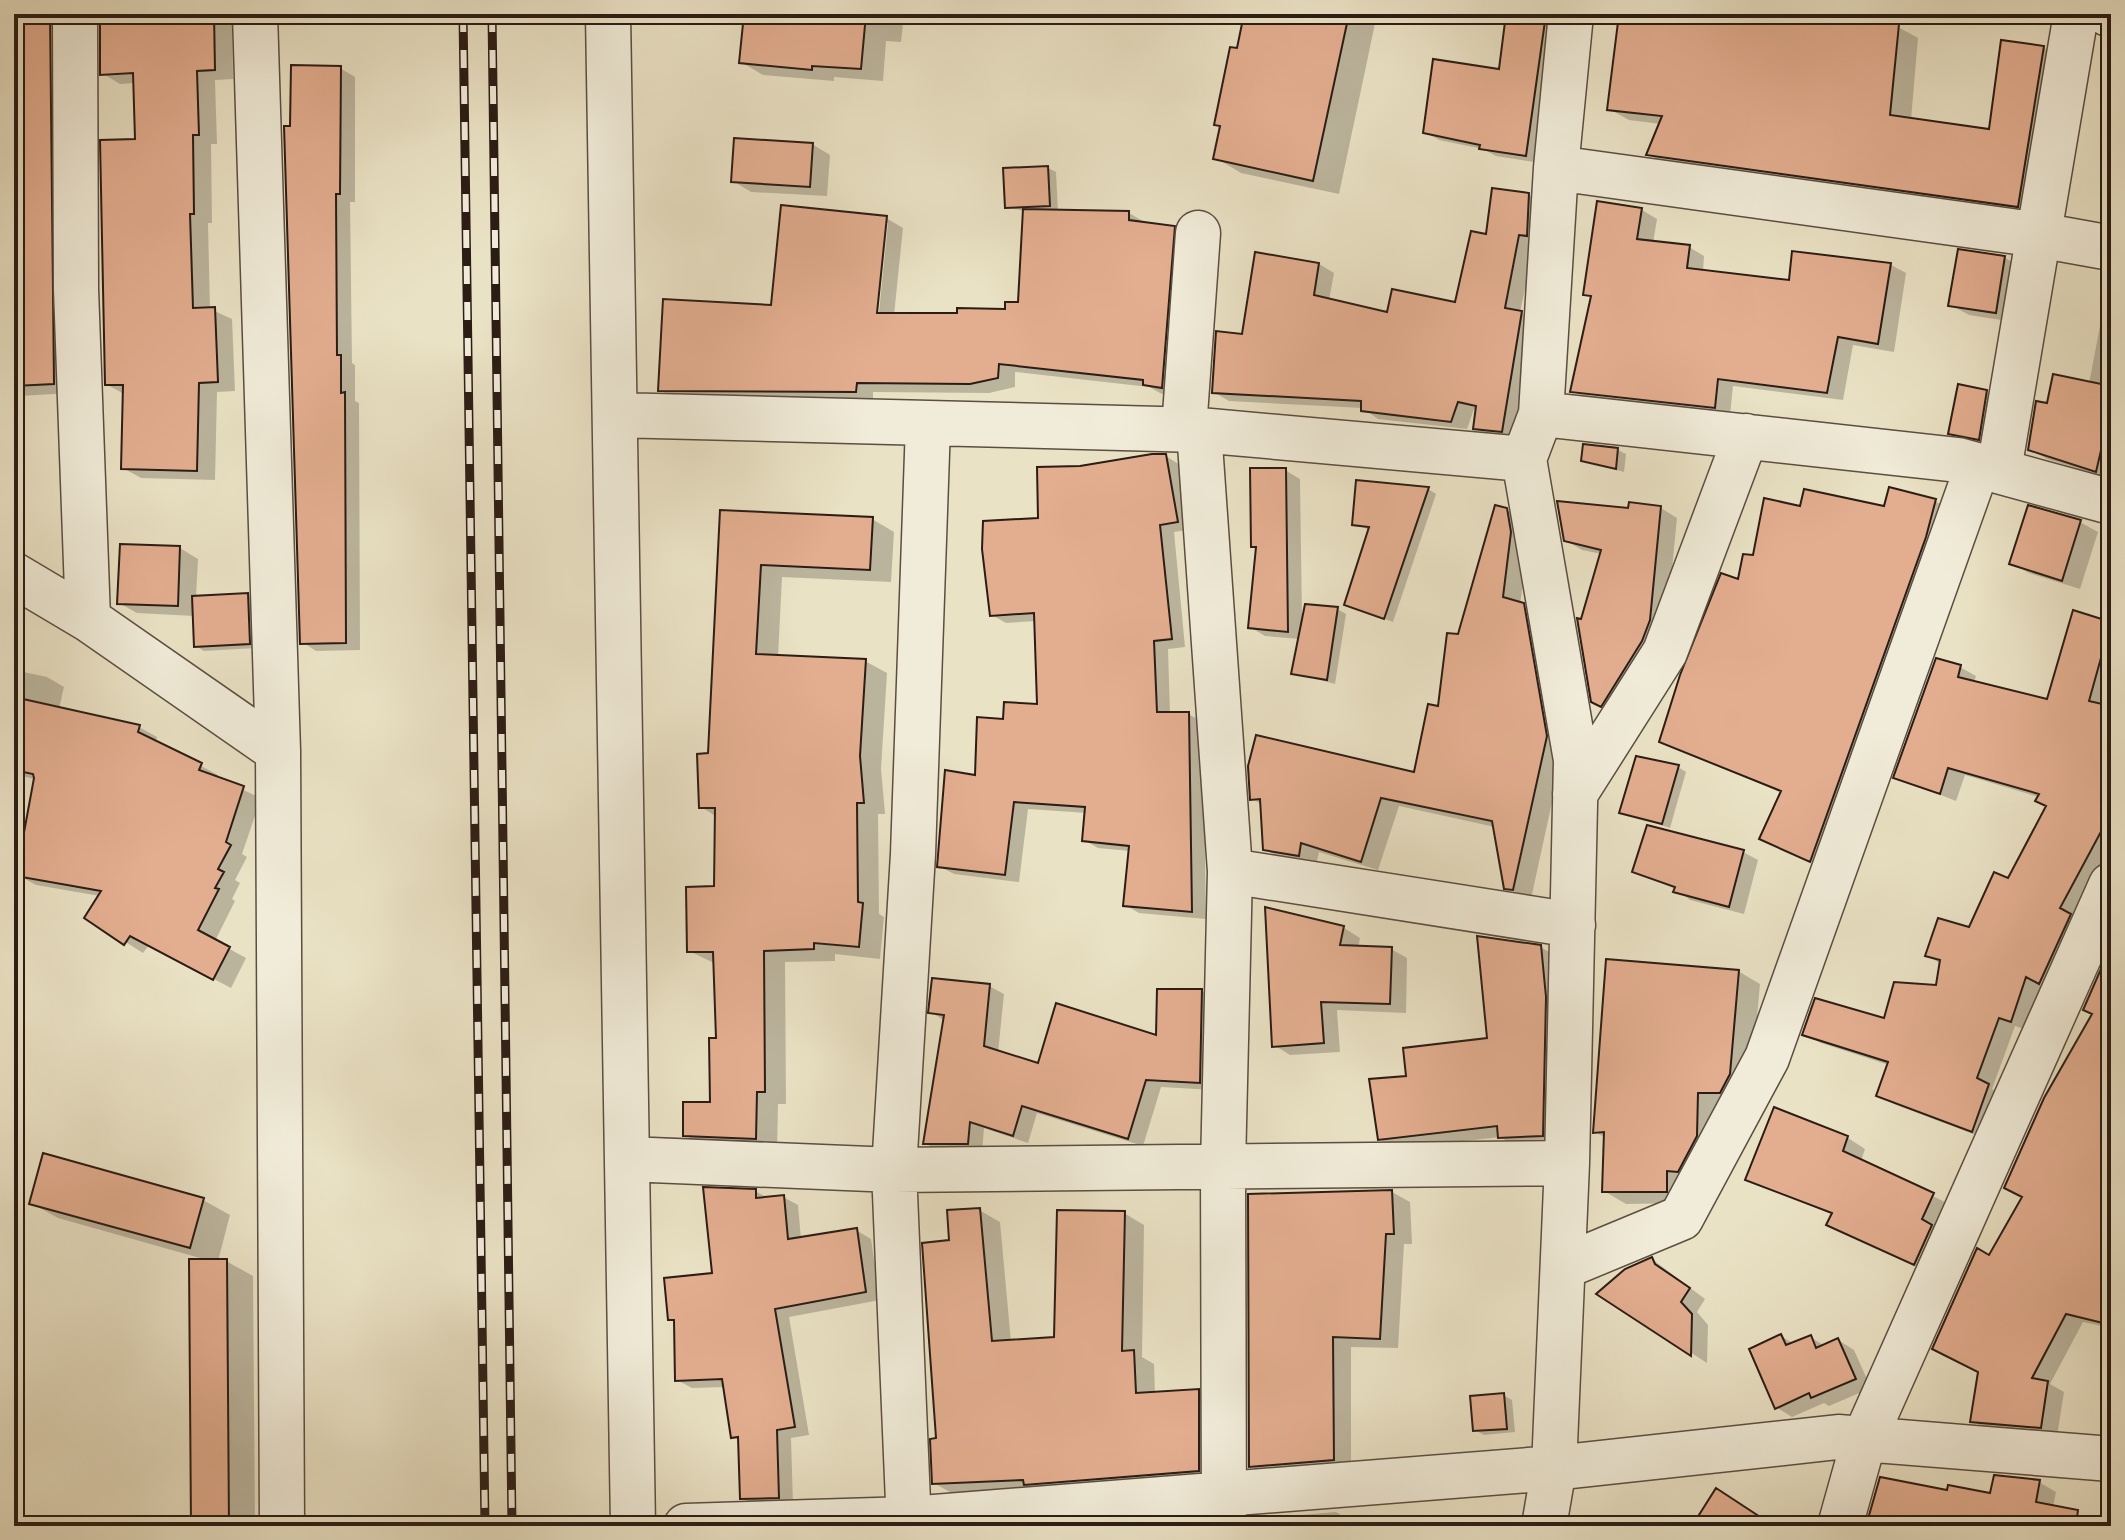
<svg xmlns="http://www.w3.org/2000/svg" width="2125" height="1540" font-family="'IM FELL French Canon',serif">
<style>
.shadow{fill:#0003;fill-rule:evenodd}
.building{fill:#e3ae90;stroke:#2b1c15;stroke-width:2}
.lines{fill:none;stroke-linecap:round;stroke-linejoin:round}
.minor-casing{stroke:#5b4e41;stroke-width:47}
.minor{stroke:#f1ecd9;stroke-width:44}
.rail-casing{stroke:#2b1c15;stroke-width:9}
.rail{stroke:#f1ecd9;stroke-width:6;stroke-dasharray:18;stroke-linecap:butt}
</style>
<rect width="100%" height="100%" fill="#eae2c5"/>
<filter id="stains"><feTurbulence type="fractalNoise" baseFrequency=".0025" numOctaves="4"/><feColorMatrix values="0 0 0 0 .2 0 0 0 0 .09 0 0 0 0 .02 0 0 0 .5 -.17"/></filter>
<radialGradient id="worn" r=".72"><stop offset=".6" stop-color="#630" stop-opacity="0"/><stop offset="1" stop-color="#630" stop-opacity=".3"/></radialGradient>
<path class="shadow" d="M14,14H57L72,393L18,396L19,467H14Z
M101,14H232L233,79L215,80L217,144H211L212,223H208L210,309L232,319L235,391L217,392L215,480L141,478L123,468L124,394L106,384L137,141L135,83L120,84L102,73Z
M746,14H904L901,42L886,41L883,81L834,77V81L763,75L741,62Z
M1317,14H1377L1339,194L1241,173L1216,158L1222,127L1216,124L1238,50Z
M1508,14H1561L1540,163L1496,156L1483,149L1439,140L1425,132L1501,72Z
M1621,14H1815L1898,27L1918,38L1911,120L1990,132L2044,48L2064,60L2038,217L1668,166L1648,154L1661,124L1629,120L1609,109Z
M340,68L355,77V202H350L352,363L355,365V401L359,403L360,650L316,651L302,642L292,128Z
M812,144L830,155L827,196L751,192L733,181Z
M1048,168L1056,172L1058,212L1129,213L1146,223L1174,227L1191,237L1179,396L1162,394L1149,387L1015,372V387L989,393L873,392V401L677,400L660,390L886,218L903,228L894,315L1007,311L1020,304L1024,211L1007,207ZM884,223H888L878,323L874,322Z
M1529,195L1544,203L1520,312L1536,321L1517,439L1490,437L1475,428L1477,410L1474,409L1467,429L1378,419L1363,408L1229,401L1214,392L1243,336L1319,264L1334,273L1329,300L1389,315L1457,305L1487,236Z
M1642,210L1657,219L1653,243L1689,247L1704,256L1703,272L1791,283L1794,253L1891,265L1906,273L1894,352L1853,345L1843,400L1733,386L1730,415L1588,400L1573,391L1592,298L1586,294Z
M1959,251L2005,258L2023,268L2014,322L1969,315L1951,305Z
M2109,278L2111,279V479L2047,459L2030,449L2048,406L2089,384Z
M1986,392L1995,397L1987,443L1950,433Z
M1618,450L1626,454L1624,472L1583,460Z
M1166,456L1180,465L1192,529L1174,532L1185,647L1168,649L1170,714H1188L1203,722L1206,919L1139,913L1125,905L1130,851L1098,848L1084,840L1087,813L1028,809L1019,882L954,874L939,866L1005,721L1039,706L1036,621L1006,623L992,615L1041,520L1081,468Z
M1285,470L1300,479L1302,620L1337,609L1346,614L1335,684L1294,673L1300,639L1265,636L1250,627L1258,549L1253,546Z
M1357,482L1428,489L1436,494L1393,622L1346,604L1370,530L1354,524Z
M1935,501L1954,512L1830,871L1762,838L1782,793L1661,741L1739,581L1754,558L1802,508H1886Z
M1661,508L1677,518L1666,630L1618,715L1593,701L1583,622L1602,554L1582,550L1565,540L1629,511Z
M1506,510L1524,520L1529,543L1520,604L1541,616L1564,747L1531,899L1506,888L1495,827L1399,806L1378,870L1319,852L1316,865L1283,860L1265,849L1263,805L1252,799L1416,775L1439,709L1459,637Z
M721,512L872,519L894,532L891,582L782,577L778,657L865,661L887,673L881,769L885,814H878L879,914L884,917L880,959L835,954V961L785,962L786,1104H778L777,1151L707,1148L685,1135L712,1104L718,1039L716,964L689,951L716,888L717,817L701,807L710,755Z
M2080,522L2098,532L2080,589L2029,573L2011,563Z
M180,548L198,559L196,598L248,595L256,600L258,648L204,651L196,646L195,616L137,613L119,603Z
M2074,613L2111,624V689L2106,707L2111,708V876L2027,1030L2015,1026L1992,1089L2004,1096L1989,1140L1894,1104L1878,1095L1889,1065L1821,1043L1805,1034L1885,1021L1938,987L1941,964L1927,955L1970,930L2008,881L2048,806L2039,797L1965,775L1956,801L1896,777L1960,667L1976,676L1974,683L2049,701Z
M14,670L47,677L64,687L59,709L139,727L157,737L156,742L218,775L217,778L261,798L242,854L247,857L235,880L240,883L232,899L235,901L215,941L246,958L231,988L149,945L143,953L86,917L100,896L36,885L18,875L34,779L14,774Z
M1678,767L1686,772L1670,828L1622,812Z
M1743,852L1758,860L1744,914L1690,900L1676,889L1634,871Z
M1268,909L1344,928L1360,938L1358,948L1391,949L1407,958L1406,1013L1337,1010L1340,1052L1290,1055L1274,1045Z
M1540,947L1558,957L1559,1144L1517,1147L1500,1137L1396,1149L1379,1139L1409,1078L1489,1040Z
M2111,951V1328L2083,1322L2050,1384L2064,1392L2057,1436L1988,1430L1972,1421L1990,1257L2024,1197L2094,1014Z
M1738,971L1760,984L1751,1087L1688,1203L1626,1204L1604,1191L1606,1138L1595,1132Z
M989,986L1004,994L998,1053L1040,1066L1158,1038L1202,991L1216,1000L1214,1090L1161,1087L1143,1146L1037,1113L1028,1143L984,1128L982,1152H939L925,1143L945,1021L931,1012Z
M1775,1110L1848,1138L1865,1149L1861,1161L1951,1205L1933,1274L1829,1225L1833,1215L1748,1179Z
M755,1191L768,1198L783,1197L798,1205L801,1239L856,1230L871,1239L880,1300L789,1317L809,1435L791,1438L793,1505L757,1507L742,1498L741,1441L733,1437L725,1387L692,1388L677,1380L676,1323L670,1319L715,1275Z
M1392,1192L1410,1202L1412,1244H1404L1398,1348L1351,1347V1470L1269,1476L1251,1466Z
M203,1200L230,1215L218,1261H226L253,1276L255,1526H193L207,1260L58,1218L31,1203Z
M979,1210L1000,1222L1011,1342L1056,1339L1124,1213L1144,1225L1142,1357L1154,1364L1155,1394L1198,1391L1219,1403V1482L955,1495L934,1483L952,1242Z
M1652,1259L1705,1299L1697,1312L1708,1325L1707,1363L1600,1294Z
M1781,1336L1794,1344L1810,1337L1825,1346L1838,1340L1854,1350L1871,1388L1829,1406L1824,1403L1792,1417L1776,1407Z
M1503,1395L1512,1400L1515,1432L1484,1435L1475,1430Z
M2039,1482L2056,1492L2049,1526H1868L1949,1492L1992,1495Z
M1336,1512L1352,1522V1526H1255L1254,1519Z
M1439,1515L1510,1519L1522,1526H1438Z"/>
<path class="building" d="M14,14H50L54,384L14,386Z
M100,14H214L215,70L197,71L199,135H193L194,214H190L193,308L215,307L218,382L199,383L197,471L121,469L123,385H105L100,140L135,139L133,73L100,75Z
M744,14H866L861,69L812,66V70L739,63Z
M1244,14H1349L1313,181L1213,159L1220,126L1214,125L1230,47L1237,48Z
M1506,14H1546L1526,156L1479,149L1480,145L1423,133L1433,59L1499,69Z
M1619,14H1900L1890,115L1989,129L2001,40L2044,46L2018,207L1646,155L1662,116L1607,110Z
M291,65L341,66L340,194H336L337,355H341V393L345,392L346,643L300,644L284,126H290Z
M734,138L813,143L810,187L731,182Z
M1048,166L1050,206L1005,208L1003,168Z
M1492,188L1529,193L1527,236L1519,235L1505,308L1522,311L1502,432L1473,429L1476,406L1458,402L1451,422L1361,411V401L1212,393L1216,331L1242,334L1255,252L1319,263L1314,295L1387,312L1392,289L1455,302L1471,231L1486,234Z
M1597,201L1642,208L1637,239L1690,245L1687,268L1789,280L1792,251L1891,263L1878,344L1838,337L1827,393L1718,379L1715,408L1570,392L1591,296L1583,295Z
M781,205L887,216L877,313H957V308L1005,309V302H1018L1023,209L1129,211V220L1175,226L1162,388L1143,385V380L999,364L998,378L970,384L857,383L856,392L658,391L663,299L771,305Z
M1958,249L2005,256L1996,313L1948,306Z
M2053,374L2111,386V407L2096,472L2028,450L2036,401L2047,403Z
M1958,384L1987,390L1979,440L1948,434Z
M1583,444L1618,448L1616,469L1581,461Z
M1152,454H1166L1178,522L1160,525L1172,639L1154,641L1157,712H1189L1192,912L1123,906L1129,846L1082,841L1085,807L1014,802L1005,875L937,867L945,770L975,775L977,717L1003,719L1004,702L1037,704L1034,613L990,616L982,549L983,521L1038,518L1037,467L1080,466Z
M1250,468H1286L1288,632L1248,628L1256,547H1251Z
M1356,480L1429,487L1384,619L1344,605L1369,527L1352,525Z
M1889,487L1936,499L1926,537L1810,862L1759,839L1781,791L1659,742L1680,675L1721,573L1738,579L1743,554L1753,555L1764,498L1800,506L1804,489L1884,506Z
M1557,501L1628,508L1629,502L1661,506L1650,620L1642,641L1601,707L1591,702L1577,618L1581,619L1601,550L1564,541Z
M1495,505L1507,508L1511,532L1503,597L1524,603L1547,736L1513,890L1504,889L1492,821L1381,798L1361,862L1301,843L1299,856L1263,850L1260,799L1250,800L1248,766L1256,735L1414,772L1428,704L1438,706L1447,633L1458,634Z
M2028,505L2081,520L2062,581L2009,564Z
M720,510L873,517L870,570L761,565L756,654L866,659L860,756L864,803H857L858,902L863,903L859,947L814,943V949L764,951L765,1092H757L756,1139L683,1136V1102H710L709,1038H716L713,952H687L686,887L714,886L715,808H699L697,754L708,753Z
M120,544L180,546L178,606L117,604Z
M248,593L250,644L194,647L192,596Z
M1305,604L1338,607L1327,680L1291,674Z
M2073,610L2111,622L2089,701L2111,706V813L2060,908L2071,914L2039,984L2026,977L2011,1022L1999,1018L1977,1078L1989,1084L1972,1132L1876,1096L1888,1062L1802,1035L1815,998L1884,1018L1894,982L1936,985L1940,960L1925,956L1938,918L1969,927L1994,872L2008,878L2046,806L2035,801L2039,794L1948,768L1940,794L1893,778L1936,658L1961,665L1958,677L2047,699Z
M14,697L140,725L138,732L202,763L199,770L244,786L226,842L231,845L218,869L224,872L215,888L219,889L198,930L230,947L213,980L130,936L124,945L84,918L101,891L16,876L34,778L33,774L14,770Z
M1636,756L1679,765L1662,824L1619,813Z
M1647,825L1744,850L1729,907L1673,892L1675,887L1632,872Z
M1265,907L1344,926L1340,945L1392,947L1390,1004L1321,1002L1324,1043L1272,1047Z
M1477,936L1541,945L1546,997L1543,1136L1498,1138L1497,1126L1378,1140L1369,1079L1406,1076L1403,1048L1487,1038Z
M2111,946V1325L2066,1314L2032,1378L2048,1381L2041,1428L1970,1422L1978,1372L1932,1349L1977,1248L1989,1255L2022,1197L2004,1188L2044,1098L2092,1014L2083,1010Z
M1606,959L1739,970L1730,1074L1720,1093H1698L1697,1136L1678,1172L1667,1171V1192H1602L1604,1132L1593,1133Z
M932,978L990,984L984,1046L1038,1063L1056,1003L1156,1035L1157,989H1202L1200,1083L1146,1080L1128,1139L1022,1106L1013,1136L970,1122L968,1144H923L944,1015L928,1013Z
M1774,1107L1848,1136L1843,1151L1934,1193L1922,1219L1932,1225L1914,1265L1826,1225L1832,1213L1745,1180Z
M43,1153L204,1198L190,1248L29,1204Z
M703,1187L756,1189V1198L784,1195L788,1239L857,1228L866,1292L775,1309L795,1427L777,1430L779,1498L740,1499L738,1437L731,1438L722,1379L675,1381L674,1320H668L664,1278L712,1273Z
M1392,1190L1394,1234H1386L1380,1339L1333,1337L1334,1460L1249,1467L1248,1194Z
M980,1208L992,1341L1054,1337L1057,1210L1125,1211L1122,1351L1134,1350L1136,1393L1199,1389V1471L1024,1485L1023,1480L932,1484L930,1439L936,1438L922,1243L949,1240L947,1210Z
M1652,1257L1655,1264L1690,1288L1681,1302L1692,1314L1691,1356L1596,1294L1625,1269Z
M189,1259H227L229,1526H191Z
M1781,1334L1786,1345L1811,1335L1816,1348L1838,1338L1856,1379L1811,1398L1809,1393L1775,1409L1749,1349Z
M1504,1393L1507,1429L1473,1431L1470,1396Z
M1994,1475L2040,1480L2036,1502L2078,1510L2076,1526H1866L1880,1477L1947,1490L1948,1485L1990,1493Z
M1716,1488L1774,1526H1692Z"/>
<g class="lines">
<defs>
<path id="minor" d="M75,14L76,289L88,619
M255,14L278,751L282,1526
M608,14L633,1526
M2108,14L2111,15
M1556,168L1571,14
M1541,414L1556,168L2039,235L2111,248
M615,415L1199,430L1524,459L1541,414L1958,460L2111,502
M1184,429L1198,233
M1199,430L1230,871L1223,1167L1224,1526
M1524,459L1576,760L1567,1163
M1999,470L2076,14
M14,575L88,619L278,751
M1575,794L1665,652L1746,436
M1230,871L1573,925
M627,1159L894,1170L1567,1163L1554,1468L1544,1526
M1563,1267L1681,1218L1767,1058L1978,465
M686,1526L909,1519L1554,1468L1838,1437L2111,1459
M909,1526L894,1170L913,854L928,425
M1840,1526L1864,1440L2111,885"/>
</defs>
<use href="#minor" class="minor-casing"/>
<use href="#minor" class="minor"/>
<defs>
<path id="rail" d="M463,14L485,1526
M492,14L512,1526"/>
</defs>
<use href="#rail" class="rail-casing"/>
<use href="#rail" class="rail"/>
</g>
<rect width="2125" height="1540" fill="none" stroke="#eae2c5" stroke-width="48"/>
<rect x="16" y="16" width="2093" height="1508" fill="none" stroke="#2b1c15" stroke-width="4"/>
<rect x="24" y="24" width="2077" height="1492" fill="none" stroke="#2b1c15" stroke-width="2"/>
<rect width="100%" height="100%" filter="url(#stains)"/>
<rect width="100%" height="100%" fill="url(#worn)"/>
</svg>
